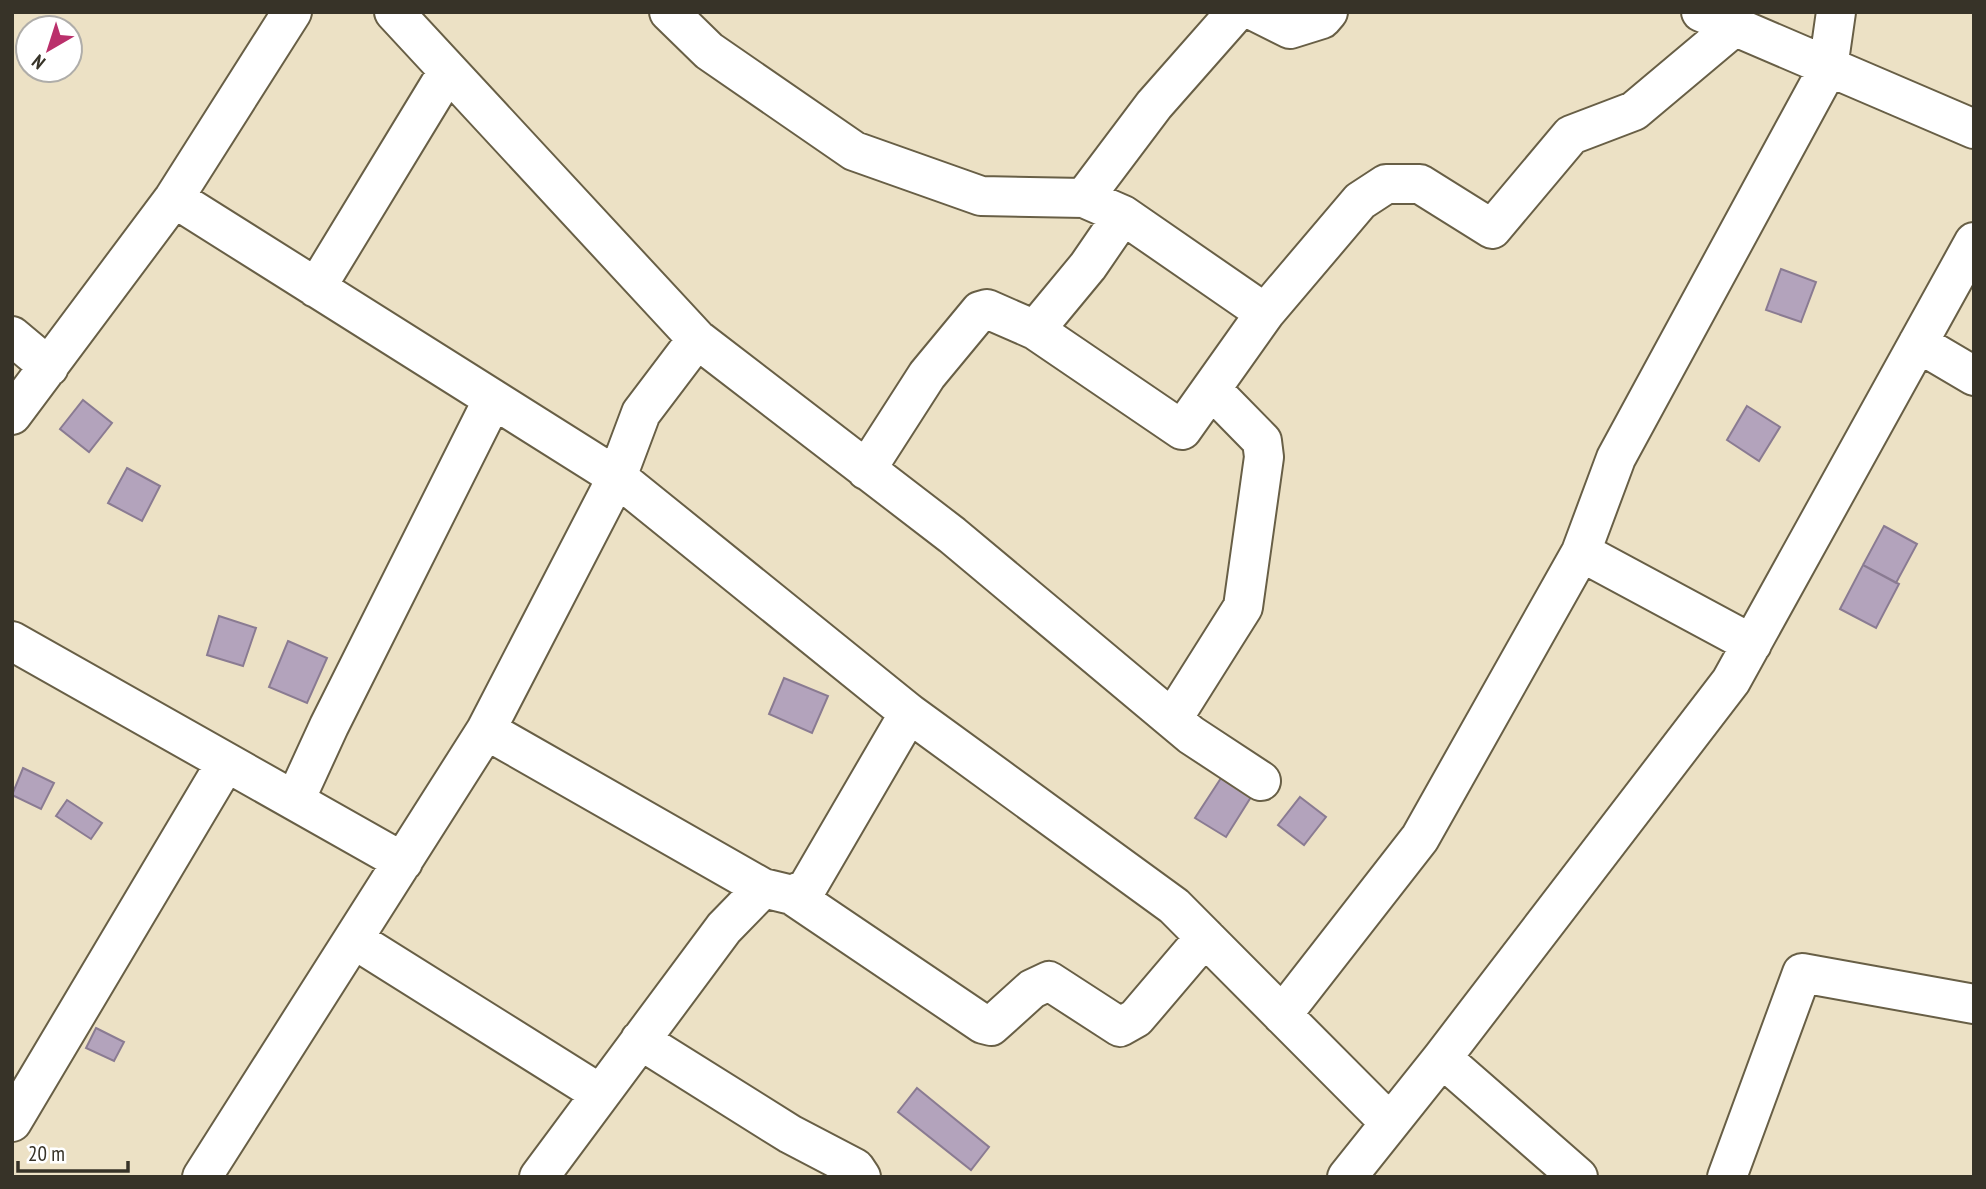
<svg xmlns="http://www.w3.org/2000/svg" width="1986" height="1189" font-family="'PT Sans Narrow',sans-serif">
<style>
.building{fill:#b3a3bc;stroke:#8a7b92;stroke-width:2}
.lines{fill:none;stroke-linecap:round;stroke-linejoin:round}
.minor-casing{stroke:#685f46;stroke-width:42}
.minor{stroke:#fff;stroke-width:38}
</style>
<rect width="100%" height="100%" fill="#ece1c5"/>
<path class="building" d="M1781,269L1816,282L1801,322L1766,310Z
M83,400L112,423L89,452L60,429Z
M1747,406L1780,427L1759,461L1727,440Z
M127,468L160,486L142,521L108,503Z
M1884,526L1917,544L1896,583L1863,565Z
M1863,565L1899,584L1876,628L1840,609Z
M219,616L256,628L243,666L207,655Z
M288,641L327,658L307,703L269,687Z
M784,678L828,696L812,733L769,714Z
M23,768L54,783L41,809L12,795Z
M1221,778L1251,797L1226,837L1195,818Z
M1300,797L1326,817L1304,845L1278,825Z
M67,800L102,823L91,839L56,816Z
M96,1028L124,1042L114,1061L86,1048Z
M917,1088L989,1147L971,1170L898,1112Z"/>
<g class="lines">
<defs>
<path id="minor" d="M394,12L697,339L952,535L1191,735L1261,781
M669,12L709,51L854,151L981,196L1084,198L1123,215L1265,313
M1256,12L1290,29L1322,19L1328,12
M1701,12L1974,129
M174,198L617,477L909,713
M1084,198L1154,105L1236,12
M316,288L448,71
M1035,330L1182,430L1265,313L1360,201L1386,184H1420L1492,229L1571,135L1634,111L1734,27
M12,336L49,367
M1918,343L1974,376
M12,415L174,198L292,12
M866,470L927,375L980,311L987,309L1035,330L1088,266L1123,215
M1581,552L1752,644
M12,641L403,862
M1173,718L1243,607L1264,457L1262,441L1212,390
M486,730L763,888
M295,800L329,726L493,399
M792,895L983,1024L991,1026L1032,989L1049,981L1120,1027L1136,1018L1205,937
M355,940L599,1093
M1282,1015L1420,838L1581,552L1616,458L1828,68L1836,12
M640,1040L790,1134L855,1168L861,1177
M1442,1058L1578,1177
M12,1122L225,764
M202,1177L486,730L617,477L641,413L697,339
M539,1177L724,928L763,888L792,895L807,888L909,713L1174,906L1389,1122
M1347,1177L1442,1058L1731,681L1974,242
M1727,1177L1802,973L1974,1004"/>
</defs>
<use href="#minor" class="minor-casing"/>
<use href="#minor" class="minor"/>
</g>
<rect width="1986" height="1189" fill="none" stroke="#373328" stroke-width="28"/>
<g transform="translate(49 49) rotate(219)"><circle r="33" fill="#ffffff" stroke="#afada9" stroke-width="2"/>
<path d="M0-5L12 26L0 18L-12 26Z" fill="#ba306b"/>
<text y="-10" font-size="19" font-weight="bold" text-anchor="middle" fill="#373328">N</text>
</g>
<path d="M18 1161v10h110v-10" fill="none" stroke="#373328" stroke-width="3.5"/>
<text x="28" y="1161" font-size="21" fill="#373328" stroke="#ffffff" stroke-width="5" paint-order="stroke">20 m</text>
</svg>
